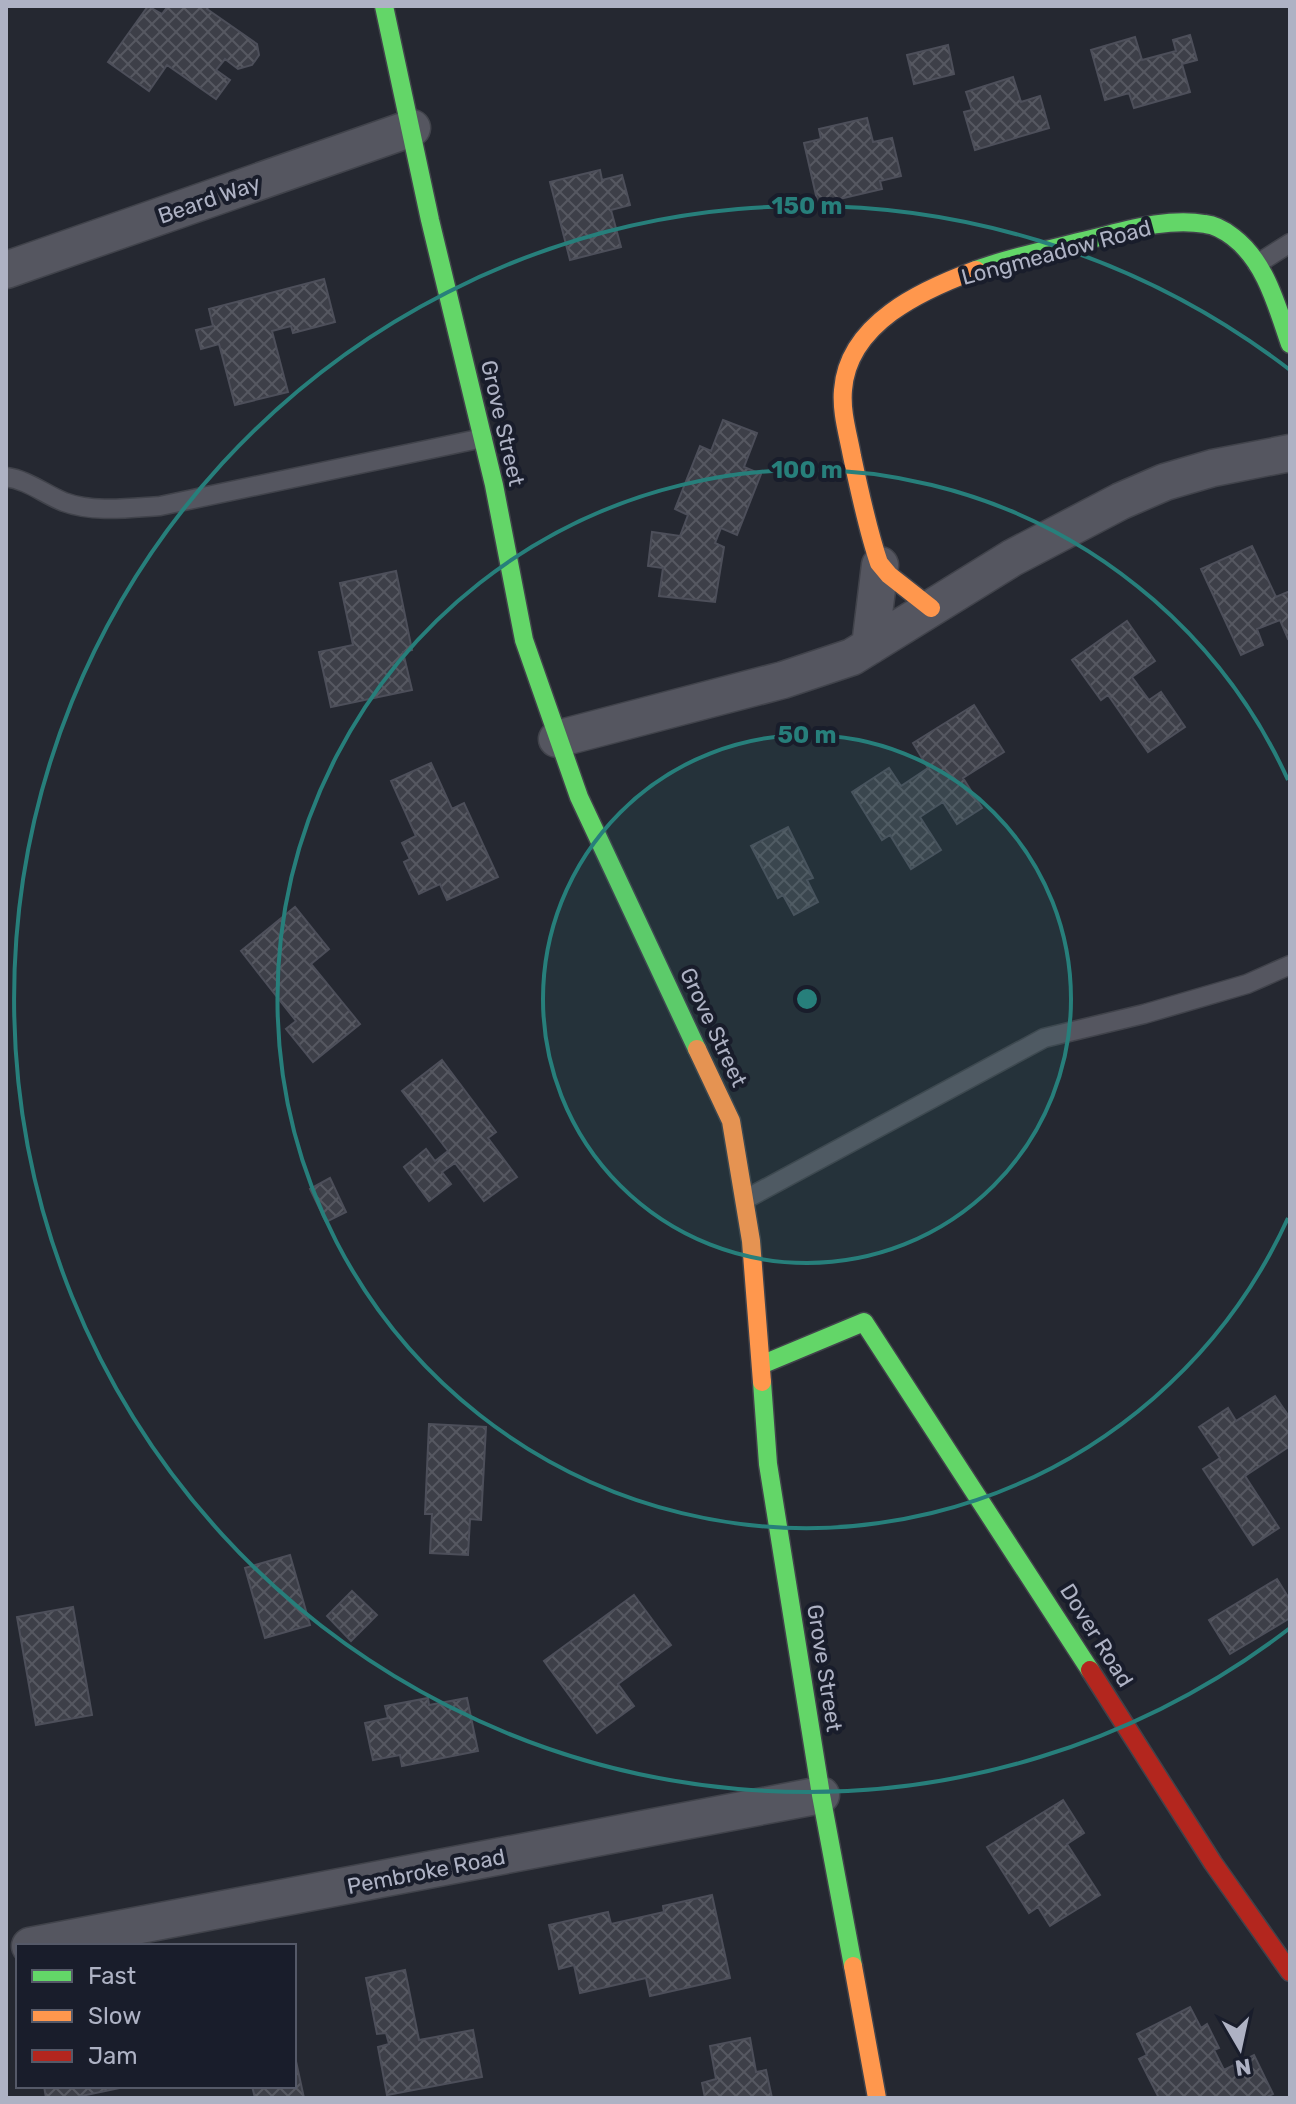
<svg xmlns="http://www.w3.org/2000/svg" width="1296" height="2104" font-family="Rubik,sans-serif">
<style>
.building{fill:url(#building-cross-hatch);stroke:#4d4f5a;stroke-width:2}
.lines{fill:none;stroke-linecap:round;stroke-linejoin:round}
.lane-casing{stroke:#41434b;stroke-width:21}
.street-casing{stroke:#41434b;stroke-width:39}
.fast-casing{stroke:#41434b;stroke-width:21}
.slow-casing{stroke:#41434b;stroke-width:21}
.jam-casing{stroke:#41434b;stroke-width:21}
.lane{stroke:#555660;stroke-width:18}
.street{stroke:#555660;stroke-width:36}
.fast{stroke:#63d668;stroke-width:18}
.slow{stroke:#ff974d;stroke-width:18}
.jam{stroke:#b3261e;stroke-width:18}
.ring{fill:none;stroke:#277f7b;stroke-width:4}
.labels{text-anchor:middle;stroke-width:8;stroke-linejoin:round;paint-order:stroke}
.street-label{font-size:22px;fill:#aeb2c4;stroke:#191d2b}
.centre{fill:#277f7b;stroke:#191d2b;stroke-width:4}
.ring-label{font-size:24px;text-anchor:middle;font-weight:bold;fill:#277f7b;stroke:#191d2b;stroke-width:8;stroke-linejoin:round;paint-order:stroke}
</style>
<defs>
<pattern id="building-cross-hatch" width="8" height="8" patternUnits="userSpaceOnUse" patternTransform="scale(2)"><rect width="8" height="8" fill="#3d3f48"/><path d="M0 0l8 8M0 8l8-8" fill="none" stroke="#565861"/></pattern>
</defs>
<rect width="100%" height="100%" fill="#252831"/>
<path class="building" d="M148,6L162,14L168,6H209L207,9L257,44L259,55L252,65L238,69L225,59L216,70L230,80L216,99L167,65L149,91L108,62Z
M1190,35L1197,60L1182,64L1190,92L1134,108L1129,93L1105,100L1091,50L1135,37L1142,60L1176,51L1173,40Z
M948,45L954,74L914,84L907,55Z
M1013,77L1021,102L1040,96L1049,128L975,150L964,112L972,110L966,92Z
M867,118L873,142L892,138L901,176L880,181L882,189L818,204L804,143L821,139L819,129Z
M600,170L602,180L622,175L630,205L611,210L621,247L570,260L550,182Z
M324,279L335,322L293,333L291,326L272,331L288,392L235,405L219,344L201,349L196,330L213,326L209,309Z
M723,420L757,433L744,467L761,474L737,535L721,528L715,543L724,547L715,602L659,596L663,568L648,566L652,532L680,536L688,515L675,509L700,446L711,451Z
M1252,546L1276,597L1290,591V638L1288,639L1280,620L1257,629L1263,645L1241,655L1201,569Z
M396,571L412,650L403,652L412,690L331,707L319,652L353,645L340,583Z
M1127,621L1155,661L1132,677L1149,700L1161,692L1185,727L1148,752L1108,695L1101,700L1072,660Z
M974,705L1004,752L963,778L982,808L957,824L943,802L920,817L941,850L911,869L890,835L882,840L852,792L889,768L901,786L928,768L913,743Z
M431,763L452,809L464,803L498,877L447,900L440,884L419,894L404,862L410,859L402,843L416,836L391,781Z
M788,827L813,878L807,880L818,902L794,915L783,895L778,898L751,846Z
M295,907L329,949L311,964L360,1024L313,1062L286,1029L296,1021L241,951Z
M442,1060L496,1132L488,1138L517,1177L484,1201L455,1163L442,1172L451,1184L429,1201L404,1167L426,1149L435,1161L448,1151L402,1091Z
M330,1178L346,1212L326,1222L310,1189Z
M1275,1396L1290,1418V1446L1245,1476L1279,1528L1253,1545L1203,1469L1220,1458L1199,1427L1228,1408L1236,1421Z
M429,1424L486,1427L481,1520L470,1519L468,1555L430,1553L432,1514H425Z
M290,1555L310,1625L265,1638L245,1568Z
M1277,1579L1290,1600V1618L1230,1654L1209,1620Z
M352,1591L377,1615L351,1641L327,1616Z
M634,1595L671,1645L618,1684L634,1706L597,1733L544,1661Z
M73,1607L92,1715L36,1725L17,1617Z
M428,1698L429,1705L467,1698L478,1751L402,1766L400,1755L373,1760L365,1723L388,1718L385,1706Z
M1063,1800L1084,1833L1067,1844L1100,1895L1050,1926L1038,1907L1029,1913L987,1847Z
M712,1895L730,1978L650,1996L646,1978L580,1993L574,1965L559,1969L549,1925L608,1912L611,1924L664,1912L663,1906Z
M405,1970L419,2040L473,2030L482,2077L387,2095L378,2047L389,2044L386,2033L377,2034L366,1978Z
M1190,2007L1201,2028L1207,2024L1219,2048L1214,2050L1224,2070L1254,2055L1273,2094L1265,2098H1159L1139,2059L1147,2055L1137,2034Z
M750,2038L756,2072L766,2070L772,2098H705L702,2083L716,2079L710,2046Z
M294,2052L304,2098H255L252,2086H294Z
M44,2086H129L72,2098H46Z"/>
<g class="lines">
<defs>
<path id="lane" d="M1257,264L1290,243
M6,477C28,480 44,494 64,502C94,513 129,508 160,506L483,438
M746,1199L1044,1038L1144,1014L1247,984L1290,965"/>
<path id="street" d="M6,270L412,128
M870,646L880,565
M557,739L783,680L852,657L1012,558L1121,501L1165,482L1213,468L1290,453
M30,1946L821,1795"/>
<path id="fast" d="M384,6L430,220L494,485L524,640L579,797L697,1049
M976,270C1011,257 1048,250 1083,241C1122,232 1165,217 1205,224C1215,225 1224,230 1233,237C1266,262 1277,307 1290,344
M761,1365L864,1322L1090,1670
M762,1382L768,1464L821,1795L853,1966"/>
<path id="slow" d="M931,608L889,575L879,563C868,531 859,489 852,456C848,434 841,412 843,390C848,323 922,290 976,270
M697,1049L731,1121L751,1241L762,1382
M853,1966L877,2098"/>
<path id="jam" d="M1090,1670L1213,1863L1290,1972"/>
</defs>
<use href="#lane" class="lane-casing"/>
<use href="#street" class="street-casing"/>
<use href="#fast" class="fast-casing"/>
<use href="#slow" class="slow-casing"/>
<use href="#jam" class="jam-casing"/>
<use href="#lane" class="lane"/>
<use href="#street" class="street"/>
<use href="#fast" class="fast"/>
<use href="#slow" class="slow"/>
<use href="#jam" class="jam"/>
</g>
<circle cx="807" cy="999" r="264" fill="#277f7b" fill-opacity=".12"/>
<g class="ring">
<circle cx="807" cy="999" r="264"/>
<path d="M1288 1218A529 529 0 1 1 1288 780"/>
<path d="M1290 1628A793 793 0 1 1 1290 370"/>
</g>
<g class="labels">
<g class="street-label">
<text transform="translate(209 199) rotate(-19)" y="8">Beard Way</text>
<text transform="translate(1056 252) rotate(-15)" y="8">Longmeadow Road</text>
<text transform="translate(503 423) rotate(77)" y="8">Grove Street</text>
<text transform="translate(714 1027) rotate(65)" y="8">Grove Street</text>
<text transform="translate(1097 1635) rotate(58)" y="8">Dover Road</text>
<text transform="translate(825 1668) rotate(81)" y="8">Grove Street</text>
<text transform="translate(426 1871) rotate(-11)" y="8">Pembroke Road</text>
</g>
</g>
<circle cx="807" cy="999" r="12" class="centre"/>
<g class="ring-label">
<text x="807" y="214">150 m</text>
<text x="807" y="478">100 m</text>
<text x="807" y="743">50 m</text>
</g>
<rect width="1296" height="2104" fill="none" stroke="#aeb2c4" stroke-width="16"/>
<rect x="16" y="1944" width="280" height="144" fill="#191d2b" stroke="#555968" stroke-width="2"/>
<rect x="32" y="1970" width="40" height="12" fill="#63d668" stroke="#555968" stroke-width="2"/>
<text x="88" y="1984" font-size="24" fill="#aeb2c4">Fast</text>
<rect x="32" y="2010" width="40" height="12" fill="#ff974d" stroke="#555968" stroke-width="2"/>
<text x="88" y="2024" font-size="24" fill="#aeb2c4">Slow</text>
<rect x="32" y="2050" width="40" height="12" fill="#b3261e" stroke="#555968" stroke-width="2"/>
<text x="88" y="2064" font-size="24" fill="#aeb2c4">Jam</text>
<g transform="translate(1240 2048) rotate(171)" stroke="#191d2b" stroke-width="6" paint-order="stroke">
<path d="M0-6L14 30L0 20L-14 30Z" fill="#aeb2c4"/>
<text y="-12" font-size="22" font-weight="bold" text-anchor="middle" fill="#aeb2c4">N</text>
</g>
</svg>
